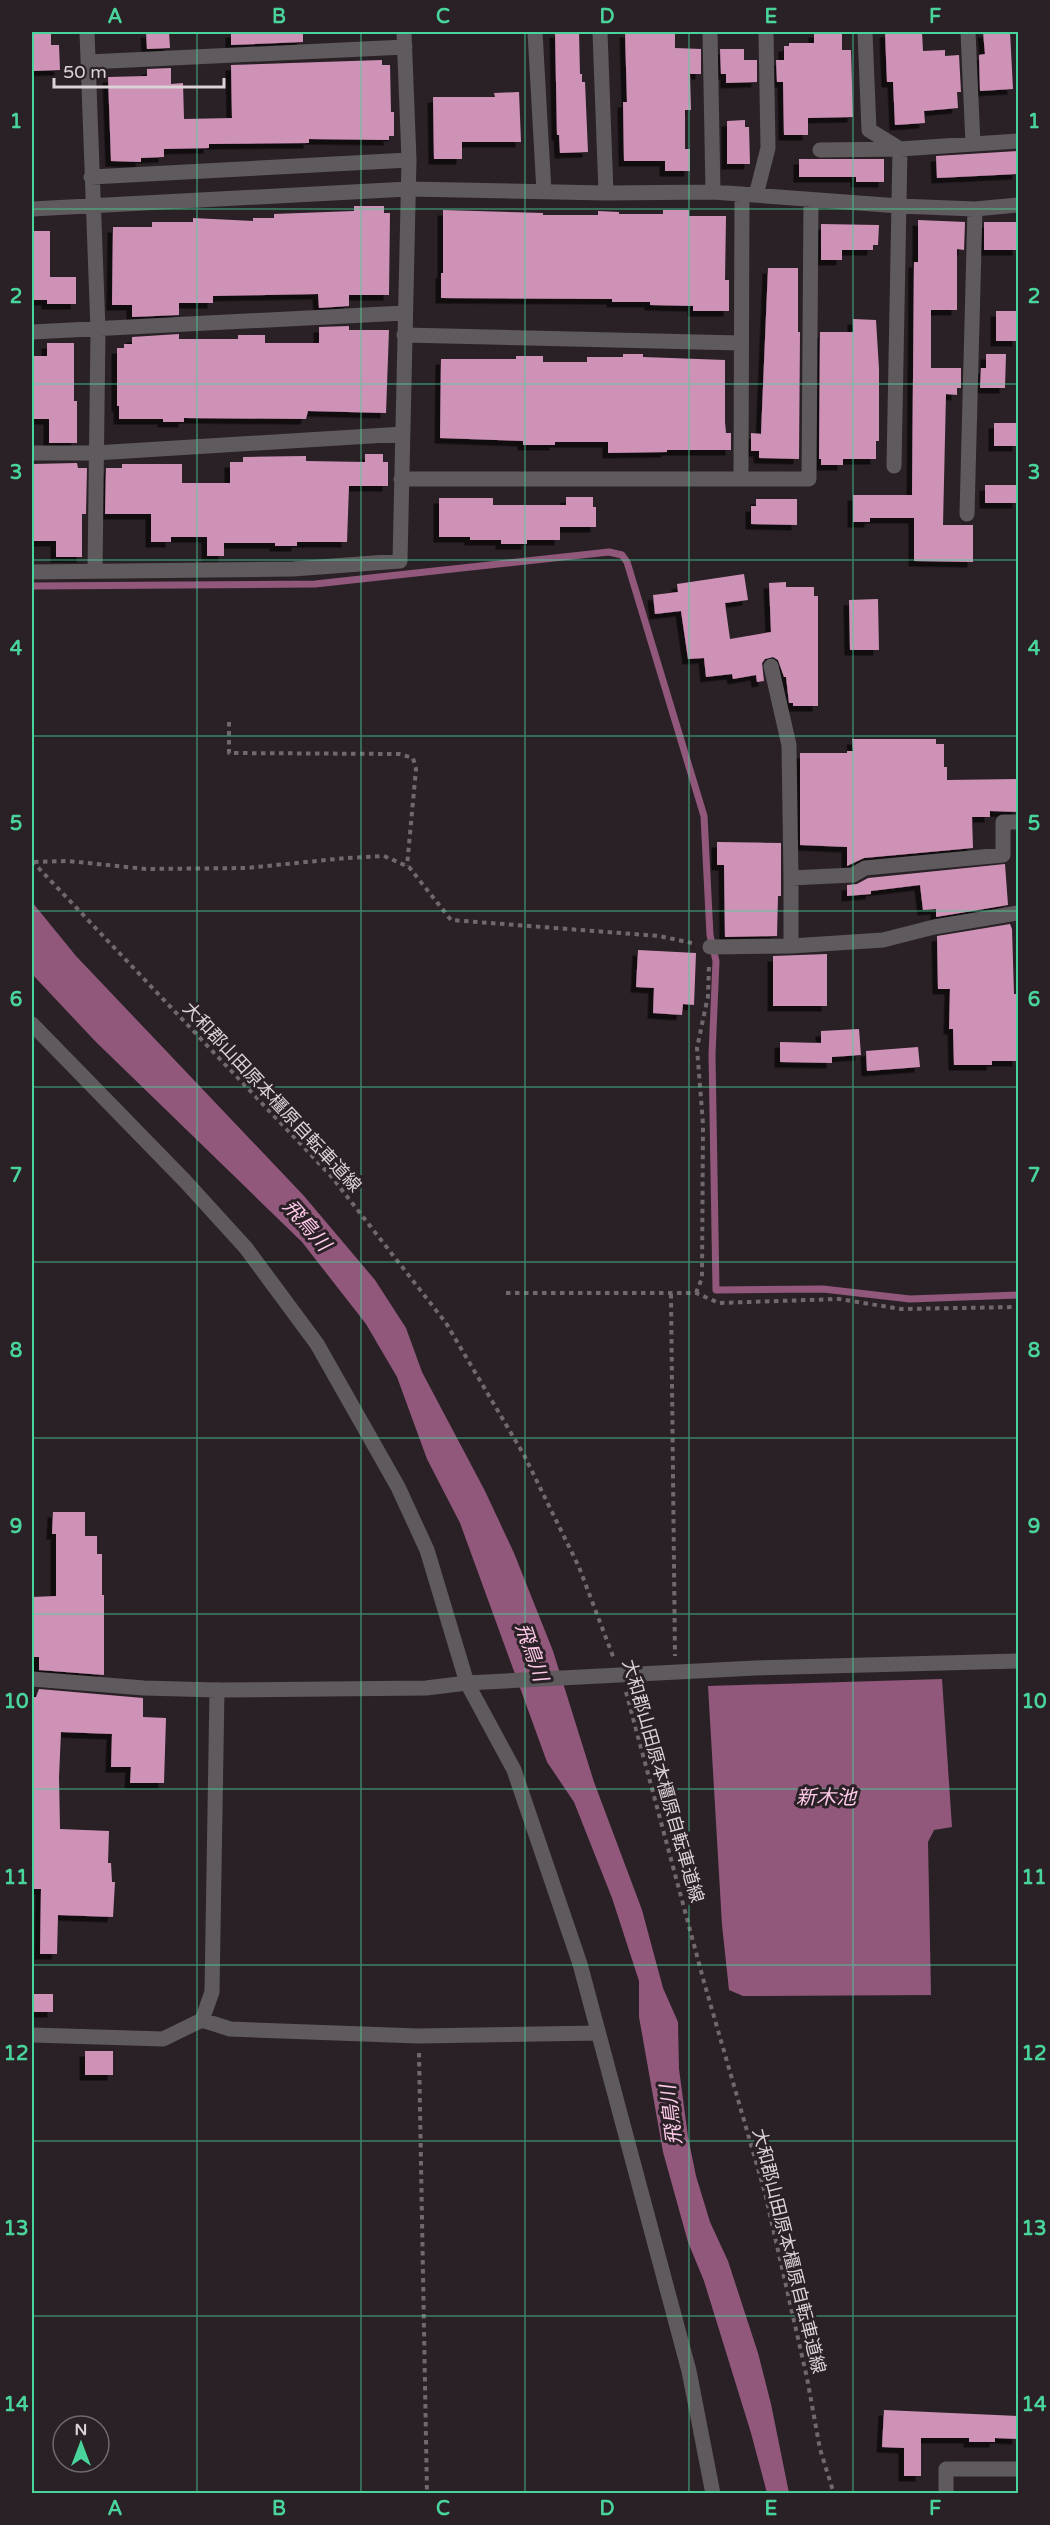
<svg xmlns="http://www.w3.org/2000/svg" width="1050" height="2525" font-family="'Varela Round','Noto Sans JP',sans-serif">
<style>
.water{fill:#91587b}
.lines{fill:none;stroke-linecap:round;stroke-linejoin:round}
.stream{stroke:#91587b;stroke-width:7}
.building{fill:#cf92b7;filter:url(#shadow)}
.path{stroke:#70686d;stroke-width:4;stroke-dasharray:4.5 4.5;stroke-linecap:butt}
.minor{stroke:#5f5a5d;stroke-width:15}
.tertiary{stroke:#5f5a5d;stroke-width:15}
.grid{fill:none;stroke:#49d49c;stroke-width:1.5;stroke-opacity:0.55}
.labels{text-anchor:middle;stroke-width:6;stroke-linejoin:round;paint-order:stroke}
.street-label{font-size:18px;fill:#d9d2d6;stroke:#2a2126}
.water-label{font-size:20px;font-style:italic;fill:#ffcae9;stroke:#2a2126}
.neatline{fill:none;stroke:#49d49c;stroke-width:2}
.grid-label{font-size:20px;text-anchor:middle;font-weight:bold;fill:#49d49c}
</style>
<defs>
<filter id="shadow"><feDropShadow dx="-5.5" dy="5.5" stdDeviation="0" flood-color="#0009"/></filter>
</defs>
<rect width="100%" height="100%" fill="#2a2126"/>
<path class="water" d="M32,902L76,956L304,1196L375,1280L406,1328L422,1372L485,1491L514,1553L553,1651L594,1782L642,1910L663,1988L678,2022L679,2069L688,2137L696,2176L710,2222L728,2261L758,2353L771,2404L789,2493H767L751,2433L704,2281L688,2242L663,2152L639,2017V1981L612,1898L574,1802L547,1762L460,1523L427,1459L397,1377L366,1324L302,1242L95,1041L32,974Z
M942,1679L952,1827L934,1830L928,1842L931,1995L743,1996L729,1990L722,1925L708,1686Z"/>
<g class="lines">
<path class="stream" d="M32,586L315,584L609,552L622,555L627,562L704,816L710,935L716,961L712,1055L716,1290L823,1289L910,1299L1018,1295"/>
</g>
<path class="building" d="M32,32H51V45H59L60,70L33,71Z
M146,32H169L170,48L147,49Z
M231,32H303V42L231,45Z
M555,32H579L580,74H582V82H585L588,152L560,153L559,135H557Z
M625,32H675V48L701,49V74H690L691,110H685V149H690V171H665V161H624L623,102H627Z
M814,32H842V50H851L853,117L808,118V135H784L783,82H777L776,60H784V46H789V43H814Z
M885,32H922L923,51L945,50V56L959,55L961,92H957L958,108L924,111L925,123L895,125L893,82H887Z
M983,32H1010L1013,89L980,91L979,55L985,54Z
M720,49H744V60H757V82L726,83V74H721Z
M382,60V65H390L391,112H394V136H389V140L309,139V143L209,144V148L164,149V157L141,158V162L111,161L108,77L147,76V69L171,68V84L183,83L184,119L232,118L231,65Z
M519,92L521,142H462V159H434L433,97H495L494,93Z
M745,120V127H749L750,164H727V121Z
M1018,151V174L937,178L936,156Z
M799,159H884V182H856V177H799Z
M354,206H384V213H390L389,295H349V306L319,308L318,294L213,296V303H179V315L132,317V305H112L113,227H152V222H193V218L253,221V218H274V214L354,211Z
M443,210L543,213V215H598V211L619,212V214H663V210H689V216H726L725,280H729V311H693V306L650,305V302H612V299L441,298V273H443Z
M918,220L965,222L964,250L957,249V310H931V368H961V388H957V395L946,394L943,525H973V562L914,561V518H870V522H853V495H912L914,262H918Z
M984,222H1018V250H984Z
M821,224L879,225L878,245H873V250H842V260H821Z
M32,231H50V277H76V304H47V300H32Z
M768,268H798V332H800L799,459L759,458V451H751V433L761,434Z
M996,311H1018V341H996Z
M853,319L876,320L879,369V441H876V459H843V465H821V459H819L820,332H853Z
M349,326V330H389L386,413L308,411L306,419L184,418V422H163V419H119V406H117V348H124V344H132V337L179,334V339H238V335H265V343H319V327Z
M47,343H74V401H77V443H49V419H32V356H47Z
M623,354H643V357L725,360V422L726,433H731V450H667V452L608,453V442H555V445H523V441L440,438L441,359H516V356H543V362H587V357H623Z
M986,354H1006L1005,388H980L981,368H986Z
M994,423H1018V446H994Z
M365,454H383V462H388V486H349L347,542H297V546H275V543H224V556H207V537H171V542H151V514H105L106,468H122V464H182V483H230V462H243V457L306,456V461L365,462Z
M77,463L78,468H87L86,514H82V557H56V541H32V464Z
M985,485H1018V503H985Z
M566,497H593V507H596V527H560V540H527V544H501V540H470V537H439V498H493V505H566Z
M756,499H797V525L751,524V506H756Z
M744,574L748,600L725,603L730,639L771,632L769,583L786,582V587H814V596H818V706H793V703H789L786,677H784L778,660L773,657L765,659L762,663L764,681L757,682L756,675L733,679L732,674L706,677L704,658L688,659L681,611L655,614L653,595L678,592L677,584Z
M878,599L879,650H850L849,600Z
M852,739H936V744H944V767H947V780L1018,779V812L990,811V817H972L973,848L864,858L847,866V847L800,845V753H847V751H853Z
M717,842L781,843V896H778L777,936L725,937L724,865H717Z
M1005,864L1008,905L936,917V909L923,910L920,885L871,891V894L847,896V885L857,884L868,878Z
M1010,924L1012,929L1014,994H1018V1061H992V1065H954L953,1029H949L950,989H938L937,936Z
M638,950L696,953L694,1005L683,1004L682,1015L653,1013L654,988L636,987Z
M827,954V1006H773V956Z
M859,1029L861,1055L832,1057V1063L780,1062V1042L821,1043V1031Z
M918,1047L920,1067L867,1071L866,1051Z
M53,1512H85V1536H97V1554H102V1595H104V1675L39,1670V1657H32V1597L56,1596V1534H52Z
M39,1689L143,1698V1717L166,1718L164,1783H130L131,1767H111L112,1734L61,1732L59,1777L60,1829L109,1831L108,1863H111L112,1882H115L113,1917L58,1915L57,1954H40L41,1889H32V1697H36Z
M32,1994H53V2012H32Z
M85,2051H113V2075H85Z
M884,2410L1018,2416V2439L995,2438V2442H969V2438H921V2476H904V2448L882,2447Z"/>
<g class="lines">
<path class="path" d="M229,722V753L399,754L413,758L416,769L407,866
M32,861L331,1176L446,1323L524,1455L579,1567L614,1659
M34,862L68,861L146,869L247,868L346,858L384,856L409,867L451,920L659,936L692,943
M506,1293H696L719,1303L839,1299L901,1309L1018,1307
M696,1293L702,1278L703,1124L697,1048L708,996L709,964
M671,1294L675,1656
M626,1692L704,1982L765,2193L807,2378L820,2449L834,2494
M419,2053L427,2494"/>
<path class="minor" d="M87,32L98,330L95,571
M535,32L544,192
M600,32L606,193
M710,32L713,192
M865,32L869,130L900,149L894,466
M968,32L973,144
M88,62L405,47
M820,150L900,149L1018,141
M91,177L409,160
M756,195L768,148L766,32
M32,209L408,189L606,193L713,192L899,206L975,209L1018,205
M32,332L404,313
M404,335L741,343
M32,453H95L403,434
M741,478L742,194
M401,479H809L811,200
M967,514L975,209
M32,572L293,569L400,561L409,160L404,32
M771,666L789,745L791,878
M791,946V878L853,875L865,868L1003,855V822H1018
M710,947L791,946L883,940L934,927L1018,913
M32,1024L185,1181L246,1248L317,1344L398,1487L427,1550L467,1683L514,1770L580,1964L689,2371L713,2494
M32,1679L144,1688L217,1690L212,1992L202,2020L163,2039L32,2035
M202,2020L230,2029L418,2036L598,2033
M946,2494V2469H1018"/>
<path class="tertiary" d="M217,1690L426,1688L467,1683L755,1668L1018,1661"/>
</g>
<path class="grid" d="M197,32V2494M361,32V2494M525,32V2494M689,32V2494M853,32V2494M32,209H1018M32,384H1018M32,560H1018M32,736H1018M32,911H1018M32,1087H1018M32,1262H1018M32,1438H1018M32,1614H1018M32,1789H1018M32,1965H1018M32,2141H1018M32,2316H1018"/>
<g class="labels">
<g class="street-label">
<text transform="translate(272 1097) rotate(47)" y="6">大和郡山田原本橿原自転車道線</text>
<text transform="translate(663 1781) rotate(74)" y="6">大和郡山田原本橿原自転車道線</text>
<text transform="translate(789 2251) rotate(76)" y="6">大和郡山田原本橿原自転車道線</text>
</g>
<g class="water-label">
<text transform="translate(307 1225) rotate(49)" y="7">飛鳥川</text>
<text transform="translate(532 1652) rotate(71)" y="7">飛鳥川</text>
<text x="826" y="1804">新木池</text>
<text transform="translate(671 2115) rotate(-97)" y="7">飛鳥川</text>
</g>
</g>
<rect width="1050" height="2525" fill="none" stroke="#2a2126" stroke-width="66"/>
<g transform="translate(81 2444)"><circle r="28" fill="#2a2126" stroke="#70686c" stroke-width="1.5"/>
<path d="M0-4.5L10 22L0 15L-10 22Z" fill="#49d49c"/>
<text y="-9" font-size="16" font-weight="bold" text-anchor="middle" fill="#d9d2d6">N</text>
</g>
<path d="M54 78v9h170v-9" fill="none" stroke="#d9d2d6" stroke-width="3"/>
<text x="63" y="78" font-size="18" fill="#d9d2d6" stroke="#2a2126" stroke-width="4.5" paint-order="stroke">50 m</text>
<rect x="33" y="33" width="984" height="2459" class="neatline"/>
<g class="grid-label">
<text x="115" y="23">A</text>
<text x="279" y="23">B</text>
<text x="443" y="23">C</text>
<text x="607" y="23">D</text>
<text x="771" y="23">E</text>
<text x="935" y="23">F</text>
<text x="16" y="128">1</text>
<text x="1034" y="128">1</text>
<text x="16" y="303">2</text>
<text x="1034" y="303">2</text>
<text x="16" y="479">3</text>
<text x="1034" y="479">3</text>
<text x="16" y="655">4</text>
<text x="1034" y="655">4</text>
<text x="16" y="830">5</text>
<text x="1034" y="830">5</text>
<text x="16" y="1006">6</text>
<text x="1034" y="1006">6</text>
<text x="16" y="1182">7</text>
<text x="1034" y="1182">7</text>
<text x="16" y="1357">8</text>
<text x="1034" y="1357">8</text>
<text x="16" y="1533">9</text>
<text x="1034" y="1533">9</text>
<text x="16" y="1708">10</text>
<text x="1034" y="1708">10</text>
<text x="16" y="1884">11</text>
<text x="1034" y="1884">11</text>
<text x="16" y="2060">12</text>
<text x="1034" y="2060">12</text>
<text x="16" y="2235">13</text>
<text x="1034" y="2235">13</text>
<text x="16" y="2411">14</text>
<text x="1034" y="2411">14</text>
<text x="115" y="2515">A</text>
<text x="279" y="2515">B</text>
<text x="443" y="2515">C</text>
<text x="607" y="2515">D</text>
<text x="771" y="2515">E</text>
<text x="935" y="2515">F</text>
</g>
</svg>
